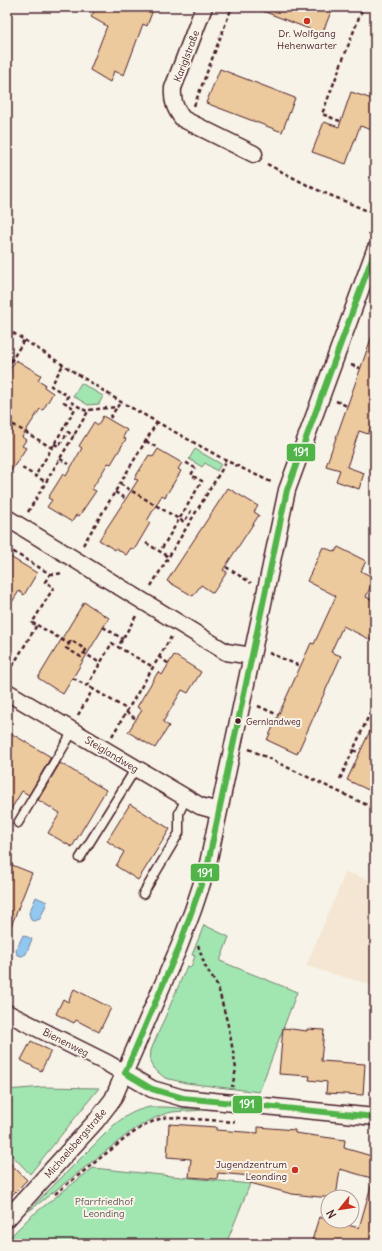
<svg xmlns="http://www.w3.org/2000/svg" width="382" height="1251" font-family="Delius,sans-serif">
<style>
.built{fill:#f4e6d2}
.green{fill:#a1e5b1;stroke:#76826e}
.water{fill:#92c7f0;stroke:#7584a1}
.building{fill:#edc99e;stroke:#4a1f2b}
.lines{fill:none;stroke-linecap:round;stroke-linejoin:round}
.service-casing{stroke:#4a1f2b;stroke-width:11}
.minor-casing{stroke:#4a1f2b;stroke-width:19}
.path{stroke:#4a1f2b;stroke-width:2.5;stroke-dasharray:4 3;stroke-linecap:butt}
.service{stroke:#f7f3e8;stroke-width:8}
.minor{stroke:#f7f3e8;stroke-width:16}
.bus-1-casing{stroke:#f7f3e8;stroke-width:9}
.bus-1{stroke:#51b448;stroke-width:6}
.poi-dot{fill:#c8321e;stroke:#f7f3e8;stroke-width:1.5}
.bus-dot{fill:#4a1f2b;stroke:#f7f3e8;stroke-width:1.5}
.labels{text-anchor:middle;stroke-width:4;stroke-linejoin:round;paint-order:stroke}
.bus-label{font-size:9px;fill:#4a1f2b;stroke:#f7f3e8;text-anchor:start}
.poi-label{font-size:10px;fill:#4a1f2b;stroke:#f7f3e8}
.street-label{font-size:10px;fill:#4a1f2b;stroke:#f7f3e8}
.park-label{font-size:10px;fill:#60504c;stroke:#f7f3e8}
.line-badge{stroke:#f7f3e8;stroke-width:1.5}
.badge-label{font-size:11px;text-anchor:middle;font-weight:bold;fill:#fff}
</style>
<rect width="100%" height="100%" fill="#f7f3e8"/>
<filter id="ink" filterUnits="userSpaceOnUse"><feTurbulence type="fractalNoise" baseFrequency=".025" numOctaves="2"/><feDisplacementMap in="SourceGraphic" scale="8" xChannelSelector="R" yChannelSelector="G"/><feConvolveMatrix kernelMatrix="1 2 1 2 8 2 1 2 1" color-interpolation-filters="sRGB"/></filter>
<g filter="url(#ink)">
<path class="built" d="M346,872L375,882V986L306,966Z"/>
<path class="green" d="M81,383L103,396L99,404L88,405L73,396Z
M195,449L221,464L217,471L205,463L202,467L189,459Z
M204,925L229,937L220,961L297,992L259,1092L186,1083L165,1078L153,1068L150,1062L151,1050L187,966L191,967L195,956L192,955Z
M43,1087L99,1088L30,1174L7,1150V1090Z
M150,1107H166L204,1110C193,1111 182,1111 172,1112C157,1115 142,1125 129,1133L33,1208L27,1212L114,1125C125,1116 135,1110 150,1107Z
M93,1168L250,1184L226,1244H7V1240L30,1217Z"/>
<path class="water" d="M36,897L47,902L40,919L34,921L31,920L29,913Z
M23,935L32,939L26,954L22,956L17,955L16,950Z"/>
<path class="building" d="M97,7H154L147,26L143,24L124,75L114,71L110,82L90,70L107,26L91,17Z
M255,7H333L322,34L255,8Z
M220,69L295,98L282,132L206,103Z
M351,92L375,100V131L360,126L346,164L312,152L324,122L339,127Z
M373,333H375V416L368,434L359,431L347,467L364,473L359,489L336,481L340,470L326,466Z
M16,360L41,375L38,380L45,384L44,387L53,393L43,410L40,409L22,437L26,440L22,446L26,448L7,477V393L12,384L7,380V374Z
M103,416L127,430L123,437L126,439L111,464L108,463L92,489L96,491L79,516L76,515L72,522L47,507L52,500L48,498L63,474L66,476L82,448L79,446L94,422L98,425Z
M158,449L182,463L178,469L181,471L165,497L162,495L147,521L150,523L134,550L131,548L126,555L116,548L115,550L99,540L138,480L134,479L149,455L153,457Z
M228,488L258,506L254,512L259,515L223,570L227,572L213,593L201,585L193,596L167,581Z
M323,547L335,552L338,547L366,561L361,571L374,578L366,597L375,601V642L343,626L331,652L341,656L297,754L267,740L311,643L314,644L336,596L307,581Z
M7,555L37,573L24,595L19,591L7,610Z
M84,602L109,618L63,694L38,678Z
M174,655L201,672L188,693L182,690L163,722L169,726L155,748L128,732L142,710L137,707L158,672L162,675Z
M375,720V793L347,780Z
M7,731L51,757L29,795L22,791L7,816Z
M60,763L106,790L72,847L48,833L60,813L38,800Z
M130,804L170,829L138,880L116,866L124,852L107,841Z
M7,863L32,873L8,934L7,933Z
M74,989L111,1008L99,1032L76,1020L74,1023L56,1014L63,999L68,1002Z
M283,1028L307,1031V1029L324,1030L321,1061L365,1064L363,1095L326,1093L327,1082L309,1080L310,1076L279,1074Z
M31,1041L51,1051L41,1071L21,1060Z
M169,1124L216,1127V1130L258,1133V1127L295,1130V1133L345,1140L344,1148L375,1157V1179L340,1169L336,1197H320L292,1194L250,1183L251,1176L218,1173L217,1179L189,1177L191,1159L167,1157Z
M7,1160L27,1180L7,1200Z
M371,1186H375V1244H311L319,1217L328,1220V1221H333L359,1228Z"/>
<g class="lines">
<defs>
<path id="service" d="M18,823L73,731
M80,858L136,768
M143,894L179,833V813L186,798"/>
<path id="minor" d="M204,7L173,88C172,101 175,109 183,119L254,154
M7,518L226,652L252,656
M7,692L200,806L218,811
M7,1013L107,1063L152,1089L183,1098L375,1117
M7,1219L96,1121L113,1099L179,947L193,910L207,868L287,490L375,250"/>
</defs>
<use href="#service" class="service-casing"/>
<use href="#minor" class="minor-casing"/>
<path class="path" d="M194,106L232,7
M340,121L322,114L363,7
M267,164L313,188L375,214
M375,200L374,204L375,210
M369,235L375,217
M7,329L121,402L227,461L273,483
M351,365L360,368
M7,368L24,340
M336,401L347,406
M71,402L88,412
M110,418L117,407
M7,421L52,448
M146,441L156,447
M54,444L59,446L68,432L74,436
M60,459L69,464
M22,468L46,482
M37,473L75,409L64,402L68,396L51,386L63,365
M120,484L184,522L191,511L195,513
M115,492L126,499
M28,512L89,410L117,407L121,402
M146,543L169,557
M83,545L157,422
M7,548L50,574L45,582L54,587L32,623L37,625L7,675
M162,548L202,481L191,475L195,468L185,462
M226,567L251,583
M50,574H57L63,573
M151,586L227,461
M136,616L118,647L153,667
M37,625L69,644L66,648L81,657L84,653L100,663
M103,627L123,639
M69,644L71,640L86,650L84,653
M269,653L300,666
M159,657L169,664
M73,678L87,686
M93,689L87,686L112,643L118,647
M258,706L278,715
M126,712L136,719
M78,715L93,689L128,710
M112,736L171,637
M249,749L375,809
M353,750L360,753
M340,779L375,702
M198,945L205,966L218,987L229,1029L236,1069L232,1087
M55,1194C71,1181 88,1168 104,1155C123,1141 144,1121 168,1117L235,1122
M73,1244C77,1241 80,1242 84,1244"/>
<use href="#service" class="service"/>
<use href="#minor" class="minor"/>
<defs>
<path id="bus-1" d="M125,1073L179,947L207,868L287,490L375,250
M125,1073L152,1089L183,1098L375,1117"/>
</defs>
<use href="#bus-1" class="bus-1-casing"/>
<use href="#bus-1" class="bus-1"/>
</g>
</g>
<g class="poi-dot">
<circle cx="307" cy="21" r="4"/>
<circle cx="295" cy="1170" r="4"/>
</g>
<circle class="bus-dot" cx="238" cy="721" r="3.5"/>
<g class="labels">
<g class="bus-label">
<text x="246" y="725">Gernlandweg</text>
</g>
<g class="poi-label">
<text x="307" y="37">Dr. Wolfgang<tspan x="307" dy="12">Hehenwarter</tspan></text>
<text x="287" y="1168" text-anchor="end">Jugendzentrum<tspan x="287" dy="12">Leonding</tspan></text>
</g>
<g class="street-label">
<text transform="translate(186 56) rotate(-69)" y="4">Kariglstraße</text>
<text transform="translate(112 754) rotate(31)" y="4">Steiglandweg</text>
<text transform="translate(66 1042) rotate(27)" y="4">Bienenweg</text>
<text transform="translate(75 1143) rotate(-49)" y="4">Michaelsbergstraße</text>
</g>
<g class="park-label">
<text x="104" y="1205">Pfarrfriedhof<tspan x="104" dy="12">Leonding</tspan></text>
</g>
</g>
<g class="line-badge">
<rect x="286" y="443" width="30" height="19" rx="4" fill="#51b448"/>
<rect x="190" y="863" width="30" height="19" rx="4" fill="#51b448"/>
<rect x="232" y="1095" width="31" height="19" rx="4" fill="#51b448"/>
</g>
<g class="badge-label">
<text x="301" y="456">191</text>
<text x="205" y="877">191</text>
<text x="247" y="1108">191</text>
</g>
<rect width="382" height="1251" fill="none" stroke="#f7f3e8" stroke-width="24"/>
<rect x="12" y="12" width="358" height="1227" fill="none" stroke="#4a1f2b" stroke-width="1.5" filter="url(#ink)"/>
<g transform="translate(340 1209) rotate(240)"><circle r="19" fill="#f7f3e8" stroke="#b29e9c"/>
<path d="M0-3L7 15L0 10L-7 15Z" fill="#c8321e"/>
<text y="-6" font-size="11" font-weight="bold" text-anchor="middle" fill="#4a1f2b">N</text>
</g>
</svg>
